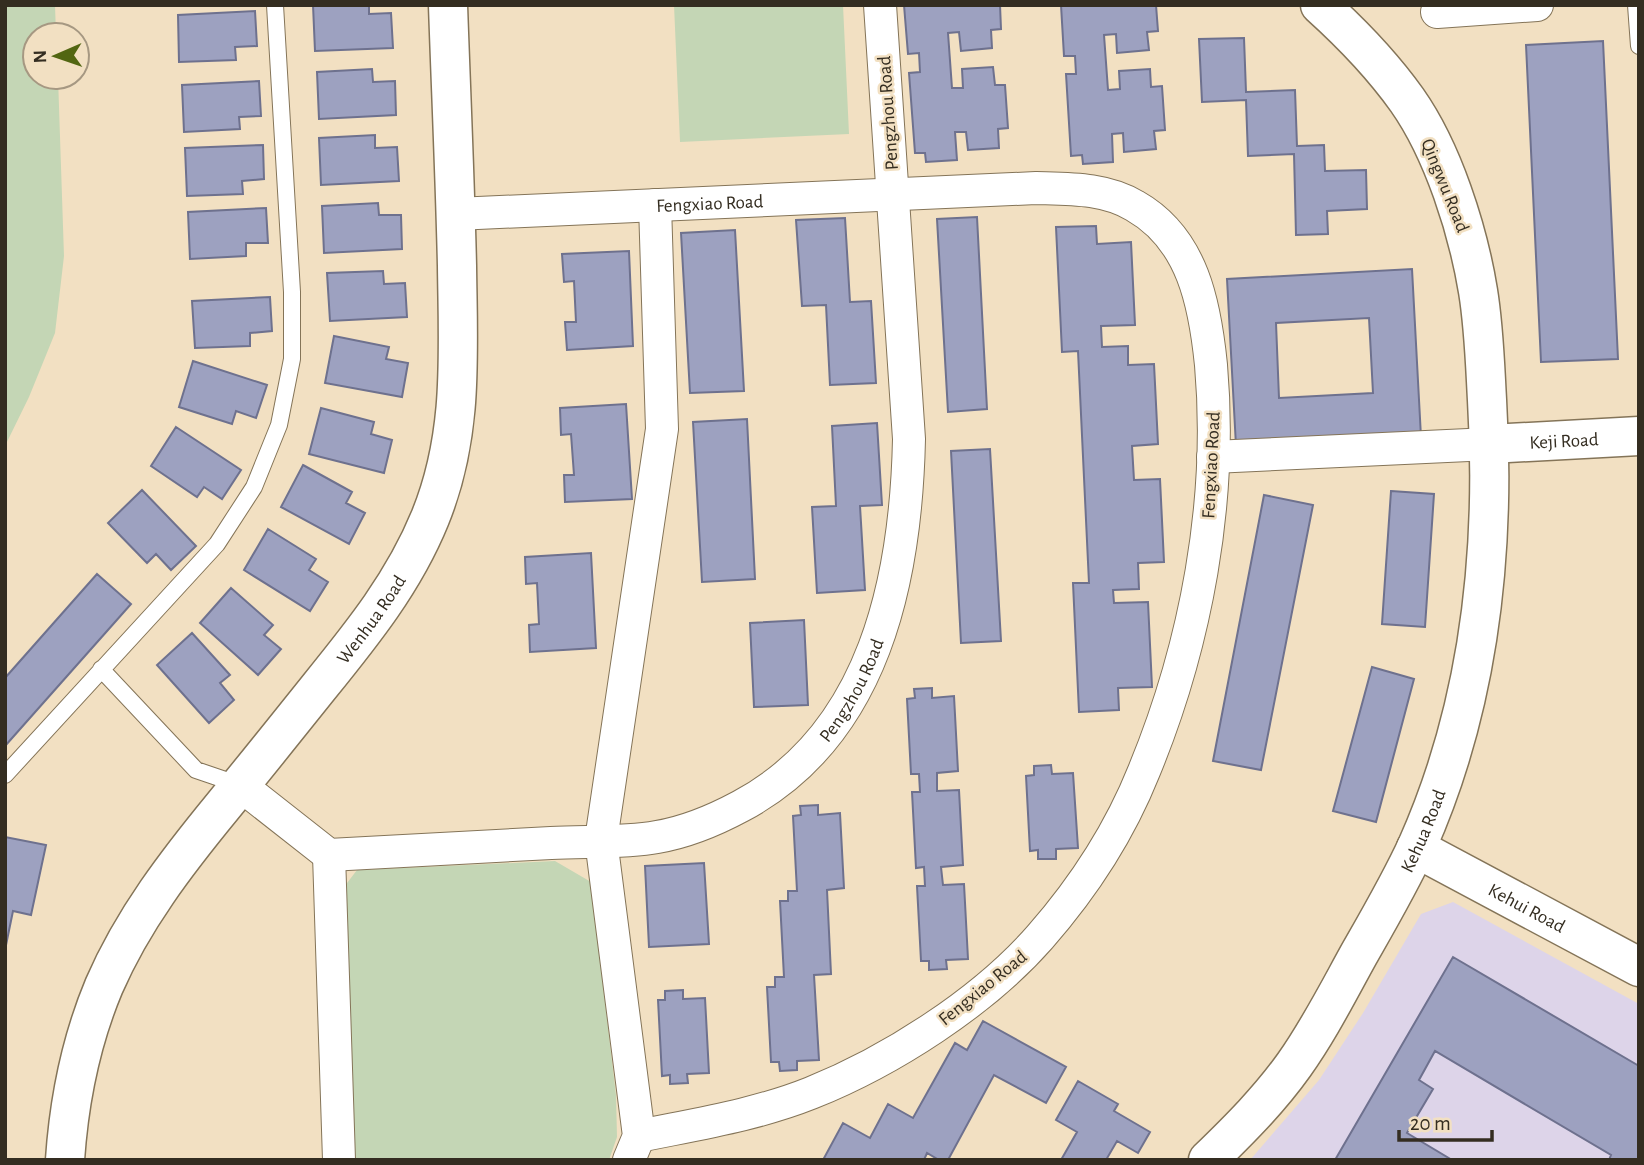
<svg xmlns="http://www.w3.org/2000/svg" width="1644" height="1165" font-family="'Alegreya Sans',sans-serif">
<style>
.commercial{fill:#ddd4e9}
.green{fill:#c4d6b5}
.building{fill:#9da1c0;stroke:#6e718e;stroke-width:2;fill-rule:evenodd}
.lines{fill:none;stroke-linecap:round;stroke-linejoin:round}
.lane-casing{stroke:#847458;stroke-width:18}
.street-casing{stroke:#847458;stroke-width:34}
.secondary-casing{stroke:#847458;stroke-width:41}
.lane{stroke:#fff;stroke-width:16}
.street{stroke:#fff;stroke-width:32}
.secondary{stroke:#fff;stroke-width:38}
.labels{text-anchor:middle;stroke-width:5;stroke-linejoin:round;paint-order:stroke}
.street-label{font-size:19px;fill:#342d21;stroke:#f2e0c2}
</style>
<rect width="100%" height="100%" fill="#f2e0c2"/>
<path class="commercial" d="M1453,902L1639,1004V1160H1250L1319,1080L1363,1013L1421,914Z"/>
<path class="green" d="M5,5H55L56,35H35V77H58L64,256L55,333L29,397L5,446Z
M674,5H843L849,134L680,142Z
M555,861L591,882L616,1095L617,1137L609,1160H355L344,887L357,870Z"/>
<path class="building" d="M313,5H369V14L391,13L393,48L315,51Z
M904,5H1000L1001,29L991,30L992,48L961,51L959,32L948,33L952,88H963L962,69L993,67L995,85H1005L1008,128L998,129L999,148L968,150L966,132H955L957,160L926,162L925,153H915L909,73L920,72L919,53L908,54Z
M1061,5H1156L1158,31L1147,32L1149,50L1117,53L1116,34L1104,35L1108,90L1120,89L1119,71L1150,69L1151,87L1162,86L1165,130L1154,131L1156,149L1124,152L1123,133L1112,134L1113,162L1083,164L1082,155L1071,156L1066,74H1076L1075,56H1064Z
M255,11L257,46L235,47L236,60L179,62L178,15Z
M1244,38L1246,92L1295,90L1297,146L1324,145L1325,171L1366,170L1367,209L1327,211L1328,234L1296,235L1294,154L1248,156L1246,100L1202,102L1199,39Z
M1603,41L1618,359L1541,362L1526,45Z
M372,69L373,82L395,81L396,115L319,119L317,72Z
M259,81L261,116L239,117L240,129L184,132L182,85Z
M375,135V148L397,147L399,181L321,185L319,138Z
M263,145L264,179L242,181L243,194L187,196L185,148Z
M378,203L379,215H401L402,249L324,253L322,206Z
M266,208L268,243H246V256L190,259L188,212Z
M977,217L987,409L948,412L937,219Z
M845,218L850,302L871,301L876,383L830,385L826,305L802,306L796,220Z
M1096,226L1097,244L1131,242L1135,325L1101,326L1102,347L1128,346V365L1154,364L1158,444L1132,446L1134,480L1160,479L1164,562L1138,563L1139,589L1113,590L1114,603L1148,602L1152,687L1118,688L1119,710L1079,712L1073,583H1089L1078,351L1062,352L1056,227Z
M735,230L744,391L690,393L681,233Z
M629,251L633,346L567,350L565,322H576L574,281L564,282L562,254Z
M1412,269L1421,437L1236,446L1227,279ZM1369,318L1373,393L1279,398L1276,323Z
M383,271L384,284L405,283L407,317L330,321L327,273Z
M270,297L272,331L250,333V346L195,348L192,301Z
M334,336L389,347L386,359L408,363L402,397L325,383Z
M193,361L267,385L256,418L236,411L232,424L179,407Z
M626,404L632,499L565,502L564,475H574L571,434L561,435L560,408Z
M321,408L374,422L371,434L392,440L384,473L309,454Z
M747,419L755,579L702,582L693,422Z
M877,423L882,505L860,506L865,590L817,593L812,507L836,506L832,426Z
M176,427L241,470L222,499L204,487L197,497L151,466Z
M990,449L1001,641L961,643L951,451Z
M303,465L352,492L346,503L365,513L349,544L281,507Z
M142,490L196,546L171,570L156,554L147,563L108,523Z
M1391,491L1434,494L1425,627L1382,624Z
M1264,495L1313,505L1261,770L1213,761Z
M268,529L316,559L309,570L328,582L310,611L244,570Z
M591,553L596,648L530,652L529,625L539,624L537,583L526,584L525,557Z
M97,574L131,604L5,746V678Z
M231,588L273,625L264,635L281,649L258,675L200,623Z
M804,620L808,705L754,707L750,623Z
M192,633L230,675L220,683L234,700L209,723L157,665Z
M1372,667L1414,679L1376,822L1333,811Z
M932,688V698L954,696L958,771L937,773V791L959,790L963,865L941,867L943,885L964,884L968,959L946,960L947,969L929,970V961H921L917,886H925L924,867L916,868L912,792H920L919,774H911L907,699L915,698L914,689Z
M1051,765L1052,774L1073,773L1078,848L1056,849V859H1038V850L1030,851L1026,776L1034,775V766Z
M818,805V815L840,813L844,888L827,890L831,974L814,975L819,1060L797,1061V1070L780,1071L779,1062H771L767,987H775V977H784L780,901H788V891H797L793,816L801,815L800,806Z
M5,837L46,845L31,915L13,911L5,950Z
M704,863L709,944L649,947L645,866Z
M1453,957L1639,1066V1160H1609L1611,1155L1435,1051L1419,1080L1433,1089L1407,1133L1452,1160H1335Z
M683,990V999L705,998L709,1073L687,1074L688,1083L670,1084V1075L662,1076L658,1000H665V991Z
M983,1021L1066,1067L1046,1103L994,1075L948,1160H939L927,1153L924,1160H823L843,1123L870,1138L888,1104L913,1118L955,1043L967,1050Z
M1078,1081L1118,1104L1114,1111L1150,1132L1138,1153L1117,1141L1106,1160H1061L1077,1132L1056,1120Z"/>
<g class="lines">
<defs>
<path id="lane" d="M1636,5L1639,46
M101,669L196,770L240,785
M5,775L217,544L254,487L279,425L292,359V292L275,5"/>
<g id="street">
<path d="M1437,12L1537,5"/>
<path id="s1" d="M456,214L1036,188C1070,189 1105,188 1135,206C1193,239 1205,305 1211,365C1223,501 1196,645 1144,771C1120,831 1083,888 1040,937C983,1002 891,1061 811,1093C756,1115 697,1124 639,1136"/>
<path d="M1213,457L1490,444"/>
<path id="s2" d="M240,785L329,855C403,851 477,847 551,843C585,841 624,843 657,837C687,832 715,820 741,806C875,734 906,579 909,439L880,5"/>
<path d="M329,855L339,1160"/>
<path d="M629,1160L639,1136L601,840L662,429L655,205"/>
</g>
<g id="secondary">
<path id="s3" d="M1490,444L1639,436"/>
<path id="s4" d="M1416,848L1639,967"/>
<path id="s5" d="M65,1160C69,1101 81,1041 104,986C133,919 177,862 223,806C255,767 287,727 319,687C362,634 404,582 430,518C464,435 458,354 457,266C455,179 451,92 448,5"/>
<path id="s6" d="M1208,1160C1239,1130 1269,1100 1294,1065C1319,1030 1338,992 1359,954C1379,919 1400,883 1417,846C1479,707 1496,551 1487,400C1485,364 1484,327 1478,291C1468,230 1443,151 1407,100C1382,65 1351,33 1320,5"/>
</g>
</defs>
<use href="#lane" class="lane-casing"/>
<use href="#street" class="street-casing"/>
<use href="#secondary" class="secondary-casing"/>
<use href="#lane" class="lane"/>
<use href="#street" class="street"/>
<use href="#secondary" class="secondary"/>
</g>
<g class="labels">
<g class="street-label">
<text transform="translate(887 113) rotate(-94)" y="7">Pengzhou Road</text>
<text transform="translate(1446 185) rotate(68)" y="7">Qingwu Road</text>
<text dy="7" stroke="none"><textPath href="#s1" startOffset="254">Fengxiao Road</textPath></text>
<text dy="7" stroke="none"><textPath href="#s3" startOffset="74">Keji Road</textPath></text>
<text transform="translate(1210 465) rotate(-87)" y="7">Fengxiao Road</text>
<text dy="7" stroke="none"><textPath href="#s5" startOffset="634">Wenhua Road</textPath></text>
<text dy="7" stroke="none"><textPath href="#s2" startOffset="695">Pengzhou Road</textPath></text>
<text dy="7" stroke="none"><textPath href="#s6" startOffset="396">Kehua Road</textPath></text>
<text dy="7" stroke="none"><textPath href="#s4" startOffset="126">Kehui Road</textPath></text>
<text transform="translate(982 987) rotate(-39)" y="7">Fengxiao Road</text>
</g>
</g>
<rect width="1644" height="1165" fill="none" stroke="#342d21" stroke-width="14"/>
<g transform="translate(56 56) rotate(268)"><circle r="33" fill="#f2e0c2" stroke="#a69882" stroke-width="2"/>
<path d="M0-5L12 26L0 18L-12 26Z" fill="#526612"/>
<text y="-10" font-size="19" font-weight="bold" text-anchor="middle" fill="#342d21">N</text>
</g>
<path d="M1399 1130v10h93v-10" fill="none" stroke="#342d21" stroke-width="3.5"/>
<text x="1410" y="1130" font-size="21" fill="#342d21" stroke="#f2e0c2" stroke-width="5" paint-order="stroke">20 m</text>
</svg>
